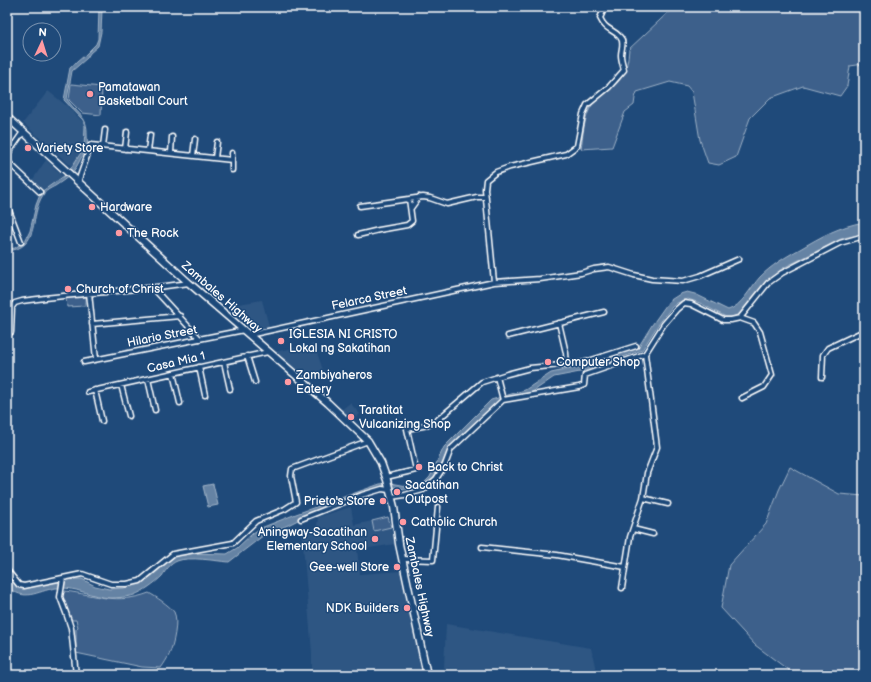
<svg xmlns="http://www.w3.org/2000/svg" width="871" height="682" font-family="'Balsamiq Sans',sans-serif">
<style>
.built{fill:#2e5683}
.green{fill:#3c618b;stroke:#9eb0c5}
.water{fill:#6583a4;stroke:#a3b5c8}
.lines{fill:none;stroke-linecap:round;stroke-linejoin:round}
.street-casing{stroke:#fff;stroke-width:7}
.primary-casing{stroke:#fff;stroke-width:9}
.street{stroke:#1f4a7a;stroke-width:4}
.primary{stroke:#1f4a7a;stroke-width:6}
.poi-dot{fill:#ff9aa2;stroke:#1f4a7a;stroke-width:1.5}
.labels{text-anchor:middle;stroke-width:3;stroke-linejoin:round;paint-order:stroke}
.poi-label{font-size:12px;fill:#fff;stroke:#1f4a7a;text-anchor:start}
.street-label{font-size:12px;fill:#fff;stroke:#1f4a7a}
</style>
<rect width="100%" height="100%" fill="#1f4a7a"/>
<filter id="ink" filterUnits="userSpaceOnUse"><feTurbulence type="fractalNoise" baseFrequency=".025" numOctaves="2"/><feDisplacementMap in="SourceGraphic" scale="8" xChannelSelector="R" yChannelSelector="G"/><feConvolveMatrix kernelMatrix="1 2 1 2 8 2 1 2 1" color-interpolation-filters="sRGB"/></filter>
<g filter="url(#ink)">
<path class="built" d="M48,91L67,106L82,121L85,126L84,148L72,167L23,123Z
M46,160L63,176L41,191L31,182Z
M262,300L270,330L253,334L227,306Z
M314,344L323,370L302,377L274,352Z
M350,403L360,414L351,422L340,411Z
M351,507L354,525L372,521L374,531L391,527L395,544L357,550L360,574L402,571L422,675H312V653L302,533L317,527L318,517Z
M446,624L591,648L597,675H554L444,668Z
M432,671L497,675H433Z"/>
<path class="green" d="M674,7H864V64L850,66L847,86L840,96L803,86L770,98L750,118L736,157L719,165L708,163L700,140L692,92L687,86L670,82L637,92L635,98L634,105L625,112L612,147L581,149C583,135 584,117 592,105C596,100 602,96 606,93C624,79 627,71 629,49Z
M71,84L102,87L101,115L82,113L69,100Z
M85,297V306L67,307L66,298Z
M790,467L839,494L864,496V675H795L755,645L721,608L729,565L766,524L779,490Z
M388,517L391,527L374,531L372,521Z
M65,591C96,595 117,605 149,593C156,597 169,605 174,612C179,621 173,646 169,655C167,659 164,664 161,668L142,667L76,653V629L78,627L76,620H72L62,597Z"/>
<path class="water" d="M99,7H101L102,10L101,32L98,46L90,53L87,58L72,71L67,99C76,114 88,115 87,135C87,139 88,143 87,147C86,151 83,155 81,158C74,173 69,177 55,186C51,188 45,191 43,195C29,216 41,248 7,251V249L15,248L25,241L30,231L36,205L41,192L64,176L71,168L84,148L85,126L83,120L64,100L70,68L84,56L96,44L98,39Z
M864,222V234L843,238L783,268L765,282L739,314L732,317H726L700,303L688,299L677,303L672,307L658,325L642,350L585,371L554,377L528,395L499,403L449,448L435,479L423,489L413,490L390,487L298,520L282,528L264,535L229,562C216,561 189,556 177,561C170,564 166,570 162,576C155,583 144,591 134,595C128,597 117,598 110,598C92,597 74,586 56,588C36,591 25,603 7,586V576L19,587L67,579H82L95,586L109,589L124,588L142,582L153,575L173,556L188,553L227,554L237,548L253,533L261,528L296,514L380,484L390,483L416,488L422,485L430,477L444,447L491,400L525,390L551,373L584,366L639,346L652,325L669,301L680,294L687,292L695,294L728,310C742,306 750,288 760,277C771,266 785,257 800,249C822,236 838,227 864,222Z
M213,484L218,505L208,507L203,486Z"/>
<g class="lines">
<defs>
<path id="street" d="M103,146L105,130
M125,149L127,132
M148,151L150,135
M171,153L172,137
M232,153V170
M7,155L23,132
M193,156L195,139
M215,158L217,142
M7,161L40,192
M78,182L91,145L232,160
M7,205L21,242
M360,206L409,199
M411,208L419,197
M358,235L379,230L407,225L412,221L409,199L423,197L430,198L447,204L477,197H486
M494,282L485,189L486,180L496,172L510,167L566,154L577,146L583,114L587,105L609,87L624,70C623,65 621,60 621,55C621,49 625,42 620,37C612,28 606,31 600,18L605,7
M153,288L200,339
M89,293L96,359
M740,318L754,323L760,332L772,375L764,387L742,398
M559,323L566,353L567,365
M92,324L180,316
M11,332L12,307L15,303L22,301C78,293 134,291 189,283
M249,335L494,282L540,279L581,273L594,269L609,267L634,275L652,279L683,281L700,276L739,259
M508,336L604,312
M247,356L255,382
M84,362L244,330
M224,362L230,389
M199,367L205,395
M173,373L180,403
M497,377L503,400
M822,377L823,355L828,348L864,331
M148,379L155,410
M121,385L129,416
M95,390L102,421
M88,392L268,352
M386,477L416,470L407,429L428,425L435,422L482,382L507,374L530,368L582,363L636,346
M391,497L405,495L423,490L436,479L445,465L451,449L503,400L579,387L584,385L585,375L645,354L664,324L677,309L684,303L691,304L723,320H731L740,318L768,283L782,273L840,243L864,236
M643,498L668,504
M301,519L362,495L382,489L389,490
M633,529L653,534
M482,547L557,555L625,567
M403,559L433,560L438,507
M7,570L19,585L24,586L82,574L111,584H127L140,581L173,554L233,543L256,521L285,509L296,502L291,476L292,469L368,441
M63,578L60,597L66,613L71,628L76,675
M622,588L630,537L643,498L647,473L657,447L645,354"/>
<path id="primary" d="M7,117L189,283L328,403L368,441L381,463L387,480L394,507L399,544L427,675"/>
</defs>
<use href="#street" class="street-casing"/>
<use href="#primary" class="primary-casing"/>
<use href="#street" class="street"/>
<use href="#primary" class="primary"/>
</g>
</g>
<g class="poi-dot">
<circle cx="90" cy="94" r="4"/>
<circle cx="28" cy="148" r="4"/>
<circle cx="92" cy="207" r="4"/>
<circle cx="119" cy="233" r="4"/>
<circle cx="68" cy="289" r="4"/>
<circle cx="281" cy="341" r="4"/>
<circle cx="548" cy="362" r="4"/>
<circle cx="288" cy="382" r="4"/>
<circle cx="351" cy="417" r="4"/>
<circle cx="419" cy="467" r="4"/>
<circle cx="397" cy="492" r="4"/>
<circle cx="383" cy="501" r="4"/>
<circle cx="403" cy="522" r="4"/>
<circle cx="375" cy="539" r="4"/>
<circle cx="397" cy="567" r="4"/>
<circle cx="407" cy="608" r="4"/>
</g>
<g class="labels">
<g class="poi-label">
<text x="98" y="91">Pamatawan<tspan x="98" dy="14">Basketball Court</tspan></text>
<text x="36" y="152">Variety Store</text>
<text x="100" y="211">Hardware</text>
<text x="127" y="237">The Rock</text>
<text x="76" y="293">Church of Christ</text>
<text x="289" y="338">IGLESIA NI CRISTO<tspan x="289" dy="14">Lokal ng Sakatihan</tspan></text>
<text x="556" y="366">Computer Shop</text>
<text x="296" y="379">Zambiyaheros<tspan x="296" dy="14">Eatery</tspan></text>
<text x="359" y="414">Taratitat<tspan x="359" dy="14">Vulcanizing Shop</tspan></text>
<text x="427" y="471">Back to Christ</text>
<text x="405" y="489">Sacatihan<tspan x="405" dy="14">Outpost</tspan></text>
<text x="375" y="505" text-anchor="end">Prieto's Store</text>
<text x="411" y="526">Catholic Church</text>
<text x="367" y="536" text-anchor="end">Aningway-Sacatihan<tspan x="367" dy="14">Elementary School</tspan></text>
<text x="389" y="571" text-anchor="end">Gee-well Store</text>
<text x="399" y="612" text-anchor="end">NDK Builders</text>
</g>
<g class="street-label">
<text transform="translate(222 297) rotate(41)" y="4">Zambales Highway</text>
<text transform="translate(369 298) rotate(-12)" y="4">Felarca Street</text>
<text transform="translate(162 336) rotate(-11)" y="4">Hilario Street</text>
<text transform="translate(176 362) rotate(-13)" y="4">Casa Mia 1</text>
<text transform="translate(420 587) rotate(78)" y="4">Zambales Highway</text>
</g>
</g>
<rect width="871" height="682" fill="none" stroke="#1f4a7a" stroke-width="24"/>
<rect x="12" y="12" width="847" height="658" fill="none" stroke="#fff" stroke-width="1.5" filter="url(#ink)"/>
<g transform="translate(42 42) rotate(4)"><circle r="19" fill="#1f4a7a" stroke="#7992af"/>
<path d="M0-3L7 15L0 10L-7 15Z" fill="#ff9aa2"/>
<text y="-6" font-size="11" font-weight="bold" text-anchor="middle" fill="#ffffff">N</text>
</g>
</svg>
